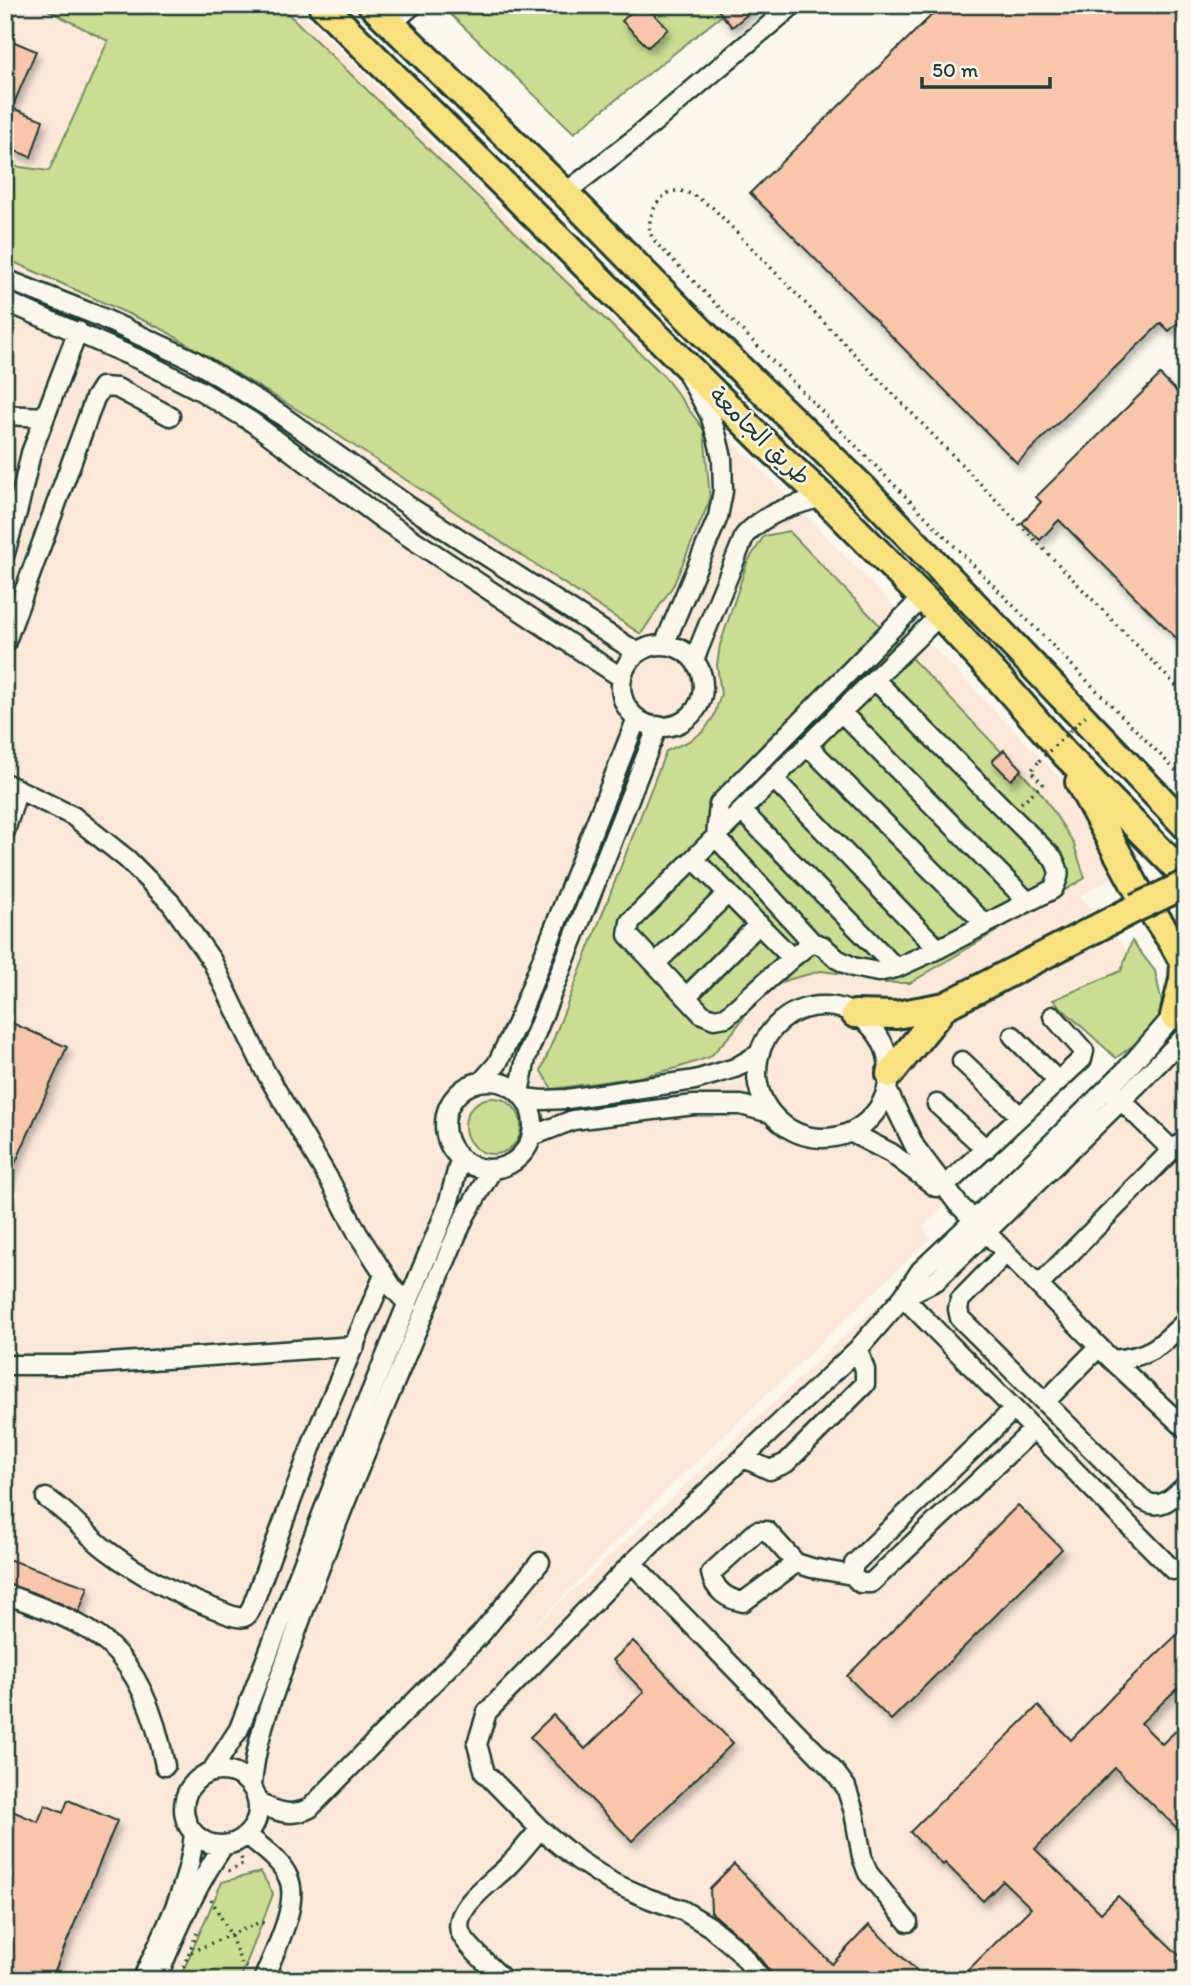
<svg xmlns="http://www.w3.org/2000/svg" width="1191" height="1985" font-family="Itim,'Playpen Sans Arabic',sans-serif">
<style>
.built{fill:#fbe8d8}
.green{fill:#cadd92;stroke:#748d63;stroke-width:2}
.building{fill:#fac6ab;stroke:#1f3d34;stroke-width:2;filter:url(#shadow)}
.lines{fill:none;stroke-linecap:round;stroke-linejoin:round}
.minor-casing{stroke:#1f3d34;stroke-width:23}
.highway-casing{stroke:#1f3d34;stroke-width:32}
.path{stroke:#1f3d34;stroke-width:3.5;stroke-dasharray:2 5;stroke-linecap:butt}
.minor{stroke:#fbf7ec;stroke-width:18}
.highway{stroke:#fae180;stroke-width:26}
.highway-bridge-casing{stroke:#1f3d34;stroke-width:32;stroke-linecap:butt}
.path-bridge{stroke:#1f3d34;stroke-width:3.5;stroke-dasharray:2 5;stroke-linecap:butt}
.highway-bridge{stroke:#fae180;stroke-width:26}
.labels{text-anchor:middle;stroke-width:5;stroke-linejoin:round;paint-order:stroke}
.street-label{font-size:24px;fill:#1f3d34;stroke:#fbf7ec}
</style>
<defs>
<filter id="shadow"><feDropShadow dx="3.5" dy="6" stdDeviation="3.5" flood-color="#0004"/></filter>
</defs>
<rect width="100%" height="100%" fill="#fbf7ec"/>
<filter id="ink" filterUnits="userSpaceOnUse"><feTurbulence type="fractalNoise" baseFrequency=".0143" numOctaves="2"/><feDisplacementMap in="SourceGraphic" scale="14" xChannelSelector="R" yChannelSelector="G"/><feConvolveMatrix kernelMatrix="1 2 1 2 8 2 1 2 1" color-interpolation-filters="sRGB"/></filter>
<g filter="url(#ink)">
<path class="built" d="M5,5H295L487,197L649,354L1063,781L1114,876L1080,896L1159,986L923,1227L930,1239L675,1482L524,1636L880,1303L1186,1005V1980H5Z"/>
<path class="green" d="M38,5H279L664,376L704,430L710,500L674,584L641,634L321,424L162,329L5,258V165L49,171L108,41Z
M441,5H735L574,133Z
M789,531L1042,794L1073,842L1085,878L910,983H885L852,975L821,971L787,980L762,992L733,1032L710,1057L677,1068L639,1077L552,1089L541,1071L666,751L687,742L703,732L714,716L721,694L717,665L720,645L747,563L764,536Z
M1132,941L1155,971L1163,1008L1158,1027L1116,1058L1053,1000L1121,971Z
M465 1126a28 28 0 1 1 56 0a28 28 0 1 1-56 0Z
M261,1872L273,1894L240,1980H179L222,1882Z"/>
<path class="building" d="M638,5H645L668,29L648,47L622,21Z
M714,5H759L732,27Z
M942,5H1186V315L1169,331L1161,323L1017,463L750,193Z
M5,38L36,51L12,108L43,120L31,157L5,147Z
M1160,375L1186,401V648L1059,520L1040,540L1022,523L1041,502L1036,497Z
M1004,750L1022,769L1011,780L992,761Z
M5,1020L67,1047L5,1186Z
M1018,1505L1062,1549L891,1720L847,1676Z
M5,1558L88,1587L79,1612L49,1598L5,1583Z
M1186,1626V1680L1141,1723L1162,1744L1186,1721V1837L1115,1768L1035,1849L1101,1913L1118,1896L1186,1962V1980H958L1031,1908L1003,1881L983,1901L945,1863L943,1865L910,1832L1038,1706L1071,1740L1115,1694Z
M633,1641L733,1743L632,1841L530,1737L553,1715L585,1749L644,1692L613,1660Z
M68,1800L117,1821L51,1980H5V1808L38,1822L45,1805L63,1813Z
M734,1864L832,1964L869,1925L926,1980H777L747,1943L711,1912L710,1888Z"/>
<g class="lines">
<defs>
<path id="minor" d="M391,24L413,5
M565,193L633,140L793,5
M5,279L98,316L193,360L281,415L410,507L638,653
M5,301L140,360L201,391L252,422L385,521L622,678
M5,415L45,417
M5,553L18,509L31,453L78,331
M5,644L95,398L102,387L117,388L170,416
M664,645L718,517L723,491L722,458L717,437L710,415L689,377
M621 686a41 41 0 1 1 82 0a41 41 0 1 1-82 0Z
M694,660L745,535C767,512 793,505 823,497
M874,679L1053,858C1061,873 1060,875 1053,889L938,949L896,968L878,972L853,967L837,959L823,946L812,942L792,958L726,1017L714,1019L702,1014L628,935L630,922L841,712L940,615
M841,712L1028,902
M807,745L985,924
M774,779L938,949
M5,783L73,816L127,859L171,903L212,961L265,1071L330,1181L358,1234L393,1288L408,1304
M742,811L896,968
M5,831L18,789
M694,859L792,958
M812,942L716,837L719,804L922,598
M655,964L728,893
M686,997L759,924
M757 1072a66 66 0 1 1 132 0a66 66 0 1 1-132 0Z
M1013,1036L1058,1081
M962,1061L1020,1116
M445 1125a44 44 0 1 1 88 0a44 44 0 1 1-88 0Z
M482,1081L497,1064L517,1023L637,718
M887,1090L915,1147L958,1204L1112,1360L1186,1429
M1113,1092L1172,1150
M519,1093L526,1058L658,726
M524,1098L543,1100L567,1099L695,1080L735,1068L759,1054
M937,1104L986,1149
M852,1133L891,1153L936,1187
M532,1136L573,1120L694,1105H741L770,1113
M944,1187L1082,1059L1084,1051L1053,1016
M1006,1253L960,1300L958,1309L960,1318L1143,1500C1161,1512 1173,1497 1186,1485
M1039,1285L1172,1150L1186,1140
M903,1297L936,1281L1138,1084L1186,1035
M903,1297L1173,1570
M1112,1360C1150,1357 1159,1347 1186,1321
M5,1365H79L355,1346
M1045,1402L1099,1347
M1013,1410L854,1564L852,1575L860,1583H871L1033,1430
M744,1458L770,1470L786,1463L865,1384V1370L858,1349
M46,1498C70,1513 86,1535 108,1551C141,1576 178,1595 218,1610C225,1613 236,1619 244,1617C249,1615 251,1609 253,1604L316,1434L384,1275
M632,1563L834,1771L846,1787L854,1812L862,1857L868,1873L908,1922
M796,1563L743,1602C727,1599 714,1590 711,1573L757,1531H767L796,1563L812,1568L852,1575
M5,1594C38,1606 82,1621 108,1644C142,1675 157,1722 165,1766
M184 1808a37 37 0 1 1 74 0a37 37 0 1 1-74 0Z
M211,1772L239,1729L345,1455L447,1208L460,1160
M252,1786C255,1735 277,1687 294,1638C341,1504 399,1374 453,1243L465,1216L492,1170
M258,1803C276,1811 291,1818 310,1808L481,1634L540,1562
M247,1835C261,1847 280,1859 288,1877C301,1903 273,1954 263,1980
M142,1980C163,1932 190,1887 194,1833
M156,1980C176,1934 195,1886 224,1845
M504,1980C493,1969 464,1944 460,1931C453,1908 493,1881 507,1867C519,1855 529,1842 540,1829
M762,1980L738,1950L709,1926L682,1910L650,1899L613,1883L578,1860L540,1829L485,1773L477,1744L487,1712L632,1563L858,1349L903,1297L921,1270L973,1221L1127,1069L1180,1008"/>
<path id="highway" d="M322,5L768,446L823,497L940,615L1000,680L1066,755L1186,877
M372,5L565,193L703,333L864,489L1186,826
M1079,782L1137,889L1173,943L1184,963L1183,980L1174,1016
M855,1014L896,1015L945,1006L1136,908
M890,1074L945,1006"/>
</defs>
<use href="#minor" class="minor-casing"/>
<use href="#highway" class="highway-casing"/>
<path class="path" d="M1186,696L713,208C703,202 690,190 677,191C659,191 645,219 651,234C652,238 655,241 657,244L1186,781
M1021,803L1043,784L1031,771L1039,761
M228,1871L243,1864L239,1850
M211,1899L230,1934L242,1965L250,1969
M191,1952L260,1922L267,1924
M178,1980L197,1933"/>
<use href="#minor" class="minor"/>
<use href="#highway" class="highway"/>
<defs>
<path id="highway-bridge" d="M1136,908L1186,884"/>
</defs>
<use href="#highway-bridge" class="highway-bridge-casing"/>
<path class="path-bridge" d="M1039,761L1088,713"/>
<use href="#highway-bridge" class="highway-bridge"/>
</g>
</g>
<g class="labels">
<g class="street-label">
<text transform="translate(760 436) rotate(44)" y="8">طريق الجامعة</text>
</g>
</g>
<rect width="1191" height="1985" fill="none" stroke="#fbf7ec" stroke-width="28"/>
<rect x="14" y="14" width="1163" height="1957" fill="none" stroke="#1f3d34" stroke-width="2.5" filter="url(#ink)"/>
<path d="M922 77v10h128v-10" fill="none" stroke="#1f3d34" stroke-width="3.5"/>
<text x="932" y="77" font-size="21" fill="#1f3d34" stroke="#fbf7ec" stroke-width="5" paint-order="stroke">50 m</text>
</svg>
